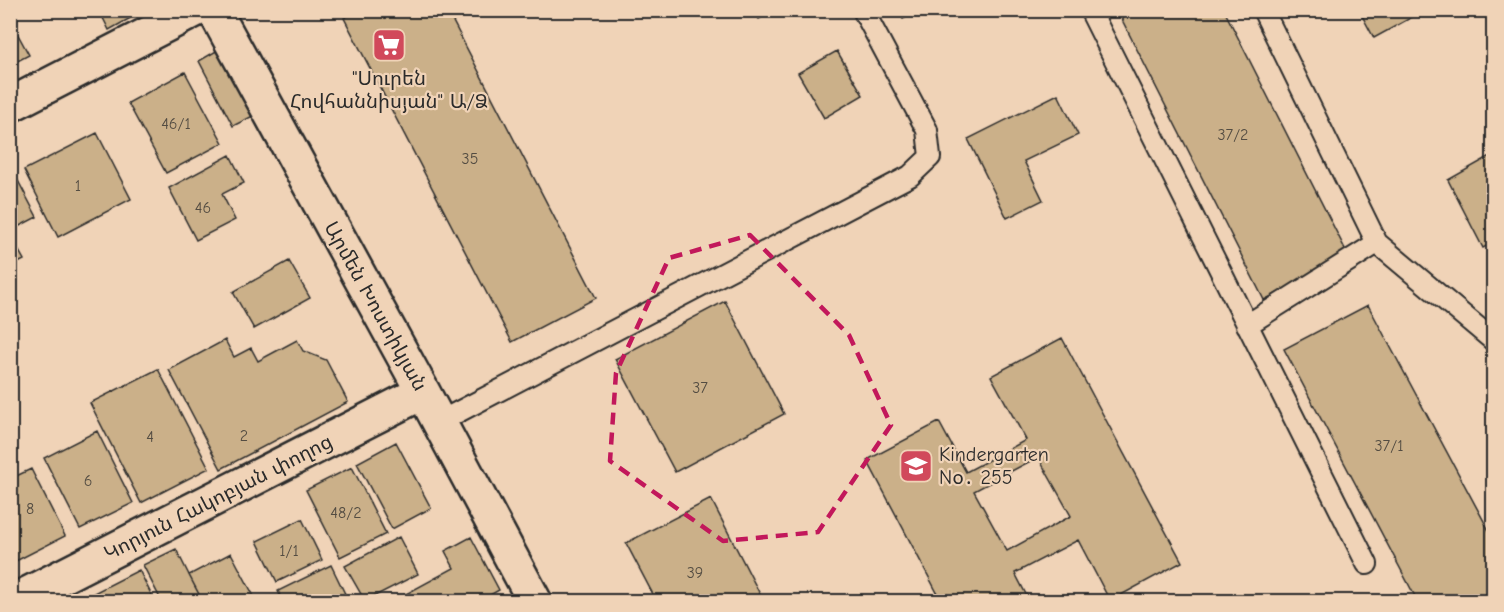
<svg xmlns="http://www.w3.org/2000/svg" width="1504" height="612" font-family="'Comic Neue','Noto Sans Armenian',sans-serif">
<style>
.building{fill:#cbb089;stroke:#2b2b2b;stroke-width:1.5;fill-rule:evenodd}
.lines{fill:none;stroke-linecap:round;stroke-linejoin:round}
.service-casing{stroke:#2b2b2b;stroke-width:24}
.minor-casing{stroke:#2b2b2b;stroke-width:38}
.tertiary-casing{stroke:#2b2b2b;stroke-width:38}
.service{stroke:#f0d3b7;stroke-width:20}
.minor{stroke:#f0d3b7;stroke-width:33}
.tertiary{stroke:#f0d3b7;stroke-width:33}
.marked{fill:none;stroke:#c2185b;stroke-width:4.5;stroke-dasharray:12 8;stroke-linejoin:round}
.labels{text-anchor:middle;stroke-width:4.5;stroke-linejoin:round;paint-order:stroke}
.number-label{font-size:16px;fill:#534c42}
.poi-label{font-size:20px;fill:#2b2b2b;stroke:#f0d3b7}
.street-label{font-size:20px;fill:#2b2b2b;stroke:#f0d3b7}
</style>
<rect width="100%" height="100%" fill="#f0d3b7"/>
<filter id="ink" filterUnits="userSpaceOnUse"><feTurbulence type="fractalNoise" baseFrequency=".0167" numOctaves="2"/><feDisplacementMap in="SourceGraphic" scale="12" xChannelSelector="R" yChannelSelector="G"/><feConvolveMatrix kernelMatrix="1 2 1 2 8 2 1 2 1" color-interpolation-filters="sRGB"/></filter>
<g filter="url(#ink)">
<path class="building" d="M99,10H145L109,30Z
M359,10H447L596,298L512,342L344,18Z
M755,10H775L759,19Z
M899,10H920L903,19Z
M1117,10H1224L1349,257L1264,300Z
M1359,10H1414L1416,15L1374,38Z
M10,20L29,55L10,65Z
M218,50L253,116L233,126L199,61Z
M837,51L863,95L824,118L798,73Z
M185,72L223,143L166,173L128,103Z
M1058,94L1078,135L1024,161L1043,200L1007,218L968,139Z
M97,133L131,199L58,237L24,170Z
M1494,154V242L1483,248L1448,180Z
M230,155L244,183L222,194L235,220L196,240L169,188Z
M14,173L37,217L10,231V175Z
M10,235L24,260L10,267Z
M289,261L310,298L254,329L233,292Z
M725,301L784,414L675,472L615,359Z
M1368,305L1494,540V602H1418L1284,349Z
M1062,338L1182,562L1110,601L1078,540L1015,573L1030,602H942L867,460L939,422L966,472L1026,440L991,376ZM1038,457L1071,516L1007,551L974,491Z
M225,340L234,357L251,348L258,361L297,340L303,351L326,360L348,402L221,469L169,370Z
M158,369L209,468L141,503L90,403Z
M97,431L133,503L80,529L44,458Z
M396,442L431,508L392,529L357,463Z
M352,467L386,534L340,557L306,490Z
M31,469L65,536L10,564V479Z
M711,499L764,602H657L626,543Z
M302,519L322,560L277,582L257,541Z
M399,537L418,574L365,601L345,566Z
M471,537L499,590L478,602H407L404,595L454,568L445,551Z
M176,549L189,575L203,602H162L143,565Z
M231,553L257,602H203L189,575Z
M331,565L349,602H283L278,591Z
M139,570L155,602H81L80,600Z"/>
<g class="lines">
<defs>
<path id="service" d="M1090,10L1367,564
M1263,10L1377,243L1494,341
M1247,325L1377,243
M439,422L910,176L930,157L927,130L863,10"/>
<path id="minor" d="M214,10L423,392L535,602
M12,602L423,392"/>
<path id="tertiary" d="M10,105L195,10"/>
</defs>
<use href="#service" class="service-casing"/>
<use href="#minor" class="minor-casing"/>
<use href="#tertiary" class="tertiary-casing"/>
<use href="#service" class="service"/>
<use href="#minor" class="minor"/>
<use href="#tertiary" class="tertiary"/>
</g>
</g>
<path class="marked" d="M750,235L849,335L891,425L818,532L723,541L610,461L616,373L669,258Z"/>
<defs>
<symbol id="supermarket-square" viewBox="-11 -11 22 22"><rect x="-9" y="-9" width="18" height="18" rx="4" fill="#d1495b" stroke="#f0d3b7"/><path d="M-6-5.5h2.5l.6 2H6L4.5 2H-2.5L-4.4-4H-6ZM-1.5 3.2a1.3 1.3 0 1 0 .1 0ZM3 3.2a1.3 1.3 0 1 0 .1 0Z" fill="#fff"/></symbol>
<symbol id="school-square" viewBox="-11 -11 22 22"><rect x="-9" y="-9" width="18" height="18" rx="4" fill="#d1495b" stroke="#f0d3b7"/><path d="M0-5L7-2L0 1L-7-2ZM-4 1L0 2.5L4 1V4Q0 6-4 4Z" fill="#fff"/></symbol>
</defs>
<g fill-rule="evenodd">
<use href="#supermarket-square" x="370" y="26" width="38" height="38"/>
<use href="#school-square" x="897" y="447" width="38" height="38"/>
</g>
<g class="labels">
<g class="number-label">
<text x="176" y="129">46/1</text>
<text x="1233" y="140">37/2</text>
<text x="470" y="164">35</text>
<text x="78" y="191">1</text>
<text x="203" y="213">46</text>
<text x="700" y="393">37</text>
<text x="244" y="441">2</text>
<text x="150" y="442">4</text>
<text x="1389" y="451">37/1</text>
<text x="88" y="486">6</text>
<text x="30" y="514">8</text>
<text x="346" y="518">48/2</text>
<text x="289" y="556">1/1</text>
<text x="695" y="578">39</text>
</g>
<g class="poi-label">
<text x="389" y="85">"Սուրեն<tspan x="389" dy="23">Հովհաննիսյան" Ա/Ձ</tspan></text>
<text x="939" y="461" text-anchor="start">Kindergarten<tspan x="939" dy="23">Nօ․ 255</tspan></text>
</g>
<g class="street-label">
<text transform="translate(376 306) rotate(61)" y="7">Արմեն Խոստիկյան</text>
<text transform="translate(218 497) rotate(-27)" y="7">Կորյուն Հակոբյան փողոց</text>
</g>
</g>
<rect width="1504" height="612" fill="none" stroke="#f0d3b7" stroke-width="36"/>
<rect x="18" y="18" width="1468" height="576" fill="none" stroke="#2b2b2b" stroke-width="2" filter="url(#ink)"/>
</svg>
